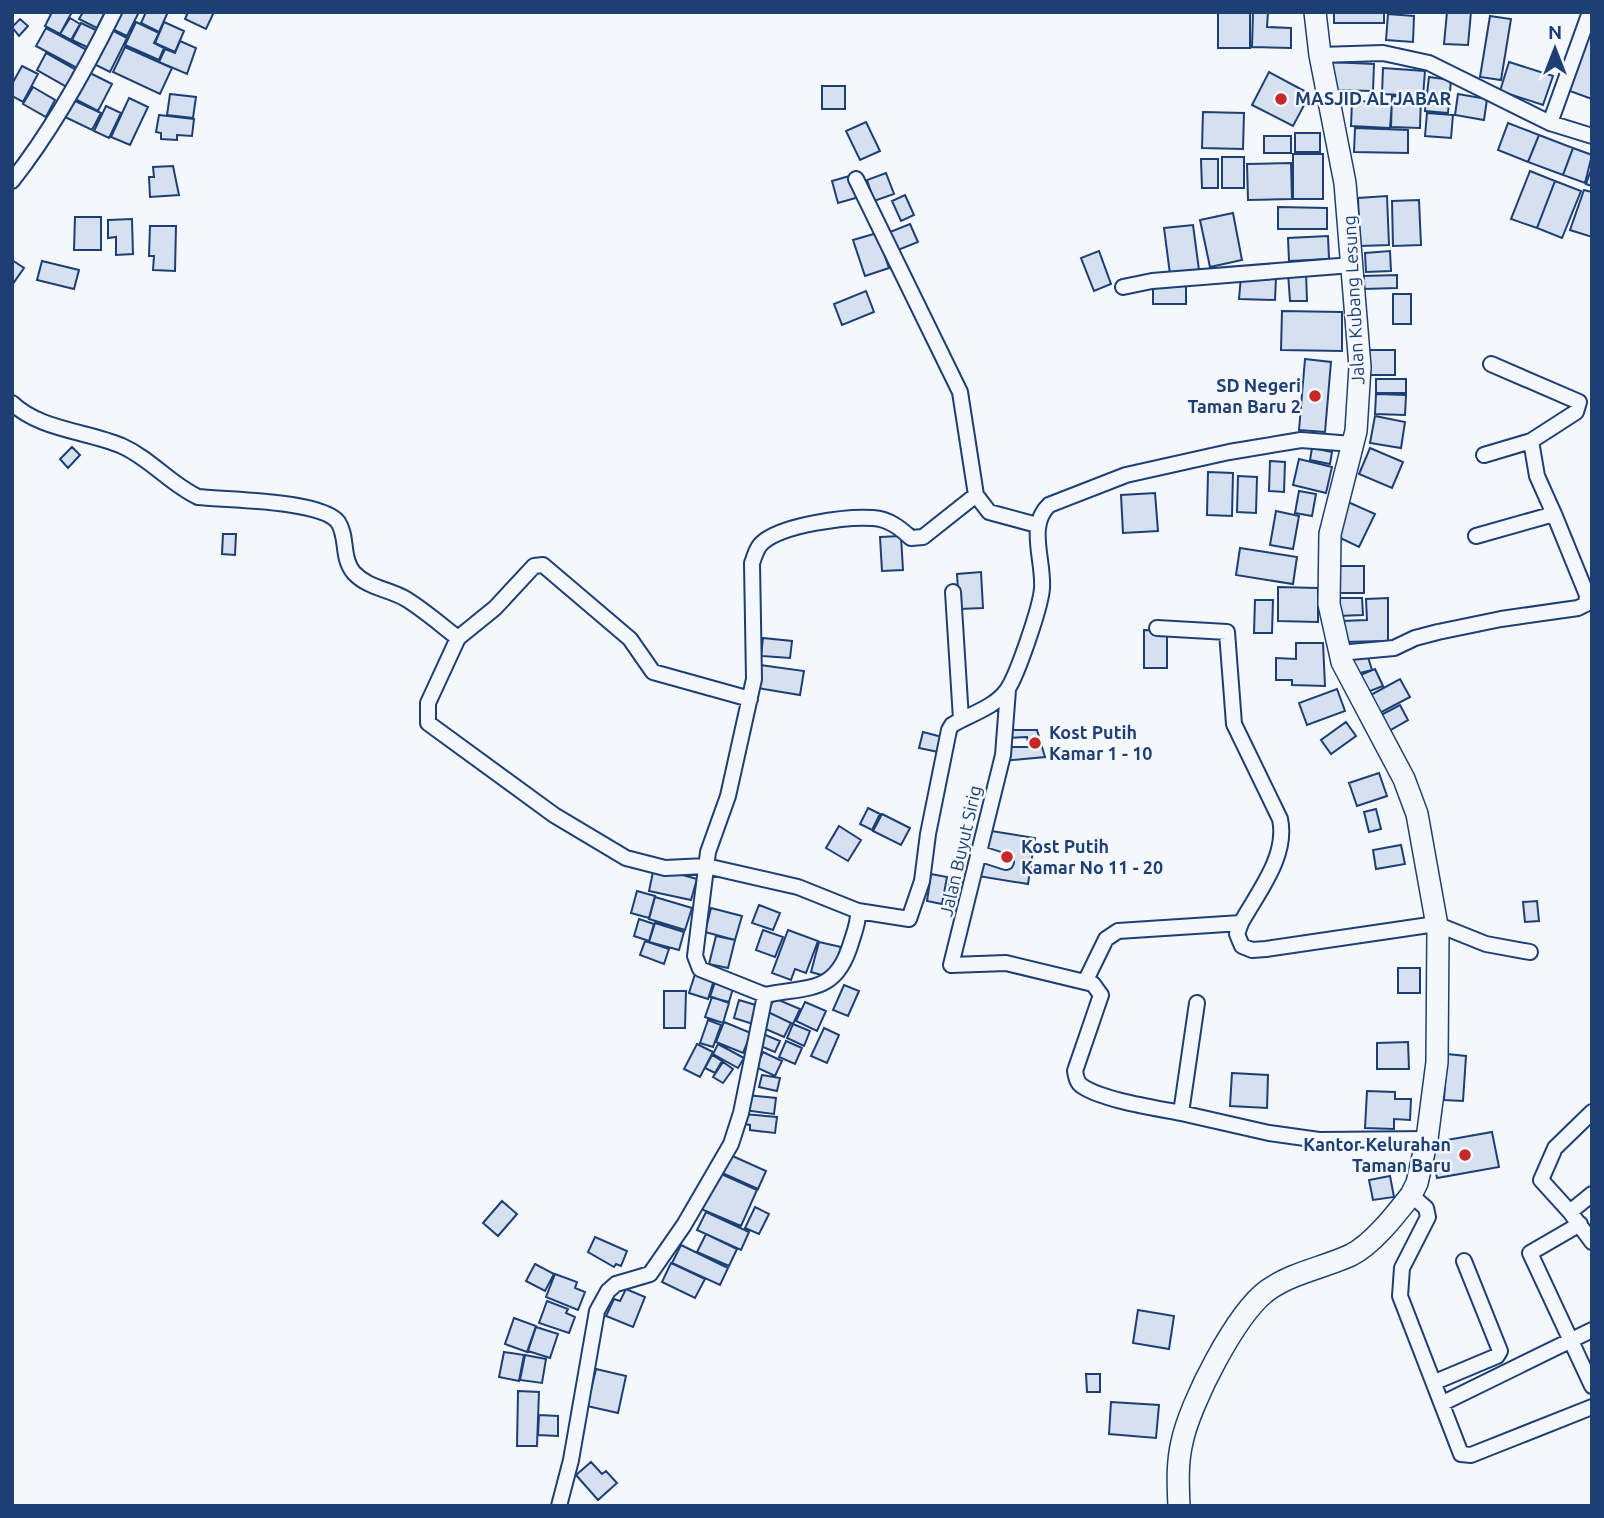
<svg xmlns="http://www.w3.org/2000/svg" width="1604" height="1518" font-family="Ubuntu,sans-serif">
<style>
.building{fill:#d5e0f0;stroke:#1d3f73;stroke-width:2}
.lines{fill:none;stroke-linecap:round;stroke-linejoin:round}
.street-casing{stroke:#1d3f73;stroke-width:18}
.secondary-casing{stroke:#1d3f73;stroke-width:24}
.street{stroke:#f4f7fb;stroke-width:14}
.secondary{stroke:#f4f7fb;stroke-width:21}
.poi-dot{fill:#c62828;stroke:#f4f7fb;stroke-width:2.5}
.labels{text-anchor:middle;stroke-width:5;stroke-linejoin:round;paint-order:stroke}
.poi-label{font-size:18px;font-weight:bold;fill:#1d3f73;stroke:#f4f7fb;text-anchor:start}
.street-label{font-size:18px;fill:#1d3f73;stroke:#f4f7fb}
</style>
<rect width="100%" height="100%" fill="#f4f7fb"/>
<path class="building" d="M52,12H72L60,34L45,26Z
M83,12H105L97,28L79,19Z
M118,12H139L127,36L110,28Z
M146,12H168L159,32L141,23Z
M188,12H214L206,29L185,19Z
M1218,12H1250V48H1218Z
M1253,12H1268L1267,27L1291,28V48L1252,47Z
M1334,12H1384V23H1334Z
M1447,12H1471L1468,45L1444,44Z
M1388,14L1414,16L1413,42L1386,40Z
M1490,16L1511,19L1501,80L1480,77Z
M70,18L80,24L71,40L60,34Z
M20,19L28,26L19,36L12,27Z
M136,22L159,33L154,43L164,48L159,60L125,45Z
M164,22L184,31L175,52L155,43Z
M81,23L98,31L89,48L72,40Z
M46,28L87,50L77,68L36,46Z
M110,29L127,38L110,72L92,63Z
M1587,36L1592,38V99L1567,90Z
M180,41L196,48L187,74L159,62L165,49L175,53Z
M125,47L172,68L160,94L113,72Z
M46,53L76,70L67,87L37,70Z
M1330,62L1374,64L1373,91L1329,90Z
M1509,62L1553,76L1543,105L1500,91Z
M22,66L38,74L23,102L12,96V84Z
M1383,68L1425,71L1423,96L1382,94Z
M88,72L112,84L98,111L75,99Z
M1269,72L1310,94L1293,126L1252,105Z
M1429,77L1451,80L1448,113L1425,111Z
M822,86H845V109H822Z
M33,87L55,100L46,117L23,104Z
M170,94L196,97L193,118L167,115Z
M1458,94L1487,99L1484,120L1455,115Z
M1392,96L1421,97L1420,128L1391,127Z
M129,98L148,107L130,145L111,137Z
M73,100L101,113L92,130L65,117Z
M1352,101L1392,102L1390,128L1351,126Z
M106,106L121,113L109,138L94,131Z
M1203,112L1244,113L1243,149L1202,148Z
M1427,113L1453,115L1451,138L1425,136Z
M159,115L194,119L192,136L177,135V140L161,139V133L156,132Z
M866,122L880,151L860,160L846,131Z
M1508,123L1539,135L1528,162L1498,150Z
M1355,128L1408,130V153L1354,152Z
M1295,133H1320V152H1295Z
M1539,135L1573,148L1563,175L1528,162Z
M1264,136H1291V153H1264Z
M1573,148L1592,155L1585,183L1563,175Z
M1293,154H1323V199H1293Z
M1222,157H1244V188H1222Z
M1201,159H1218V188H1202Z
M1291,163L1292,199L1248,200L1247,164Z
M173,166L179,195L150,197L149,177H154L153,167Z
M1592,167V186L1586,184Z
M1530,171L1555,181L1537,228L1511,219Z
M886,173L894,194L874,201L867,180Z
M853,175L859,197L838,203L832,181Z
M1555,181L1581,191L1562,238L1537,228Z
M1584,190L1592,192V237L1570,230Z
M905,195L914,215L901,221L892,201Z
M1387,196L1389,245L1360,246L1358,198Z
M1419,200L1421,245L1393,246L1392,201Z
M1278,207L1327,208V229H1278Z
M1233,213L1242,260L1210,267L1200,220Z
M75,217H101V250H74Z
M132,219L133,254L116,255V237L108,238V220Z
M910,224L918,242L893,252L885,234Z
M1193,225L1199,270L1170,274L1164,228Z
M150,226H176L175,271L153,270L154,256H149Z
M877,233L889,268L865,276L853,240Z
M1328,236L1329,259L1289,261L1288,238Z
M1099,251L1111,284L1094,291L1081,258Z
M1390,251L1391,271L1366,272L1365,253Z
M12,260L24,268L12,285Z
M42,261L79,270L74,289L37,280Z
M1306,272L1307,301H1290L1288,273Z
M1397,275V288L1363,289V276Z
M1241,276L1276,277L1275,300L1239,299Z
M1153,285L1186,286V304H1153Z
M866,291L874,312L842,325L834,304Z
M1393,294H1411V324H1393Z
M1282,311L1342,312V351L1281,350Z
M1368,350H1395V375H1368Z
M1305,359L1331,362L1325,432L1299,430Z
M1376,379H1406V393H1376Z
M1376,394L1406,395L1405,415L1375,414Z
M1375,416L1405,422L1401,448L1370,443Z
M72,447L80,455L68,468L60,459Z
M1312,448L1332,452L1330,464L1310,460Z
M1370,448L1403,462L1392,488L1359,474Z
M1299,459L1332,467L1326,493L1293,485Z
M1270,461L1285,462L1284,492L1269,491Z
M1208,472L1233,473L1232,516L1207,515Z
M1238,476L1257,477L1256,513L1237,512Z
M1299,491L1316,494L1312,516L1295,513Z
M1155,493L1158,531L1123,533L1121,495Z
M1348,502L1375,514L1359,547L1332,534Z
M1276,511L1299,516L1293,549L1270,545Z
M223,534H236L235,555L222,554Z
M901,536L903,570L882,571L880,537Z
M1240,548L1297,557L1293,584L1236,575Z
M1337,566H1364V593H1337Z
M981,572L983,608L959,609L957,574Z
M1278,587L1318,588V622L1278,621Z
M1337,598H1362L1363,615L1337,616Z
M1388,598V641L1342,642L1341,621L1367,620L1366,599Z
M1255,600H1273L1272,633H1254Z
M1144,630L1167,631V668H1144Z
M763,638L792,641L790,658L761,656Z
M1296,643H1323L1325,686L1292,685V680H1276V658L1296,659Z
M1367,654L1372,670L1352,675L1347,660Z
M761,665L804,671L800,695L758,688Z
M1375,669L1383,686L1360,695L1353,678Z
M1400,679L1410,697L1376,715L1367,697Z
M1337,689L1345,711L1307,725L1299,703Z
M1400,705L1408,720L1387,732L1379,716Z
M1346,722L1356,736L1331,754L1321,740Z
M1006,730H1037L1045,757L1003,761L1004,747H1029L1027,737L1005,738Z
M923,732L946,738L943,753L919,748Z
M1379,773L1387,796L1357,806L1349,783Z
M868,808L880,814L872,830L860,824Z
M1376,809L1381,829L1369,832L1364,812Z
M882,814L910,828L901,845L873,831Z
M839,826L861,840L848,861L826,848Z
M985,830L1035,838L1028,884L978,876Z
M1401,845L1405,864L1376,869L1373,850Z
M654,867L697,879L691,900L649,891Z
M931,874L947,877L942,904L927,901Z
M950,880L966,883L962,909L945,906Z
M637,891L655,896L649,918L631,913Z
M655,897L692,908L685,930L649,919Z
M1537,901L1539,921L1525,922L1523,902Z
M759,905L780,913L773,930L752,923Z
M711,908L742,916L735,940L705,932Z
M639,919L654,924L649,941L634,936Z
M655,923L684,932L679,950L649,942Z
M763,930L783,937L775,957L756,950Z
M788,930L818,941L806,973L795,969L791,980L772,973Z
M716,936L735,940L728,968L709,964Z
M645,941L669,949L664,964L640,955Z
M819,942L841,947L832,978L811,972Z
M1398,968H1420V993H1398Z
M695,974L714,980L708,999L689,993Z
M716,979L734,985L729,1002L710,997Z
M844,985L859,991L848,1016L833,1010Z
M664,991H686L685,1028H664Z
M712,997L729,1003L723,1023L705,1017Z
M774,998L800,1009L793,1024L768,1012Z
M739,1000L759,1006L753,1024L734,1018Z
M805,1002L826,1011L817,1031L796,1021Z
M768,1012L791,1023L784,1037L761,1027Z
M708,1020L721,1025L713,1047L700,1043Z
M724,1022L751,1033L743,1053L716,1042Z
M793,1024L810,1031L804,1046L787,1038Z
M824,1028L839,1035L827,1063L811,1056Z
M763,1034L780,1041L775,1052L758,1045Z
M786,1041L802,1048L795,1064L779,1057Z
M1408,1042L1409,1069H1377V1043Z
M697,1044L713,1052L700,1077L684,1069Z
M718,1044L744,1058L738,1068L713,1054Z
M763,1052L782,1061L775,1076L756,1067Z
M1447,1054L1466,1056L1463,1101L1444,1100Z
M712,1055L722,1061L715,1073L705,1068Z
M723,1062L733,1069L723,1083L713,1077Z
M1232,1073L1268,1075L1267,1108L1230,1106Z
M762,1075L780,1078L777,1091L759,1087Z
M1367,1091L1395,1092V1099H1411L1410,1120L1394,1119V1129L1365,1128Z
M746,1095L776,1098L774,1114L744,1110Z
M743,1114L777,1117L775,1133L750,1130V1125L742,1124Z
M1492,1132L1499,1167L1437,1178L1430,1143Z
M728,1154L766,1171L758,1189L720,1172Z
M717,1172L757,1190L741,1226L701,1209Z
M1390,1176L1394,1197L1373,1200L1369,1180Z
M502,1201L517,1214L498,1236L483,1223Z
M755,1207L769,1214L759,1234L745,1228Z
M706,1212L749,1232L741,1250L697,1230Z
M706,1234L737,1249L729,1266L697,1252Z
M595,1237L627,1251L621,1266L616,1264L614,1267L588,1252Z
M681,1245L728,1268L720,1285L672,1263Z
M671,1263L705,1279L695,1298L662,1282Z
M535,1264L554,1274L545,1291L526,1281Z
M555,1274L577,1282L575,1288L585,1292L578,1310L546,1297Z
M626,1289L645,1297L633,1327L606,1316L614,1299L620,1301Z
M547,1301L568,1309L566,1313L575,1317L569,1333L539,1323Z
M1138,1310L1174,1316L1169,1349L1133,1343Z
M514,1318L536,1326L527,1352L505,1344Z
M536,1327L558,1334L550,1358L528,1351Z
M504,1352L524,1355L519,1381L499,1377Z
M525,1355L546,1359L542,1383L520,1380Z
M596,1369L626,1376L618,1413L587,1406Z
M1086,1374H1100V1392H1087Z
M518,1391L539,1392L537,1446H517Z
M1111,1402L1159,1405L1156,1438L1109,1434Z
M539,1415L558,1416V1436L538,1435Z
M591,1462L602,1474L606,1471L617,1483L598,1500L576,1475Z"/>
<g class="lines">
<defs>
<path id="street" d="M1320,55L1383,53L1429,63L1550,123L1592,136
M1550,123L1590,12
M856,179L960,392L976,495L989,512L1037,525
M12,181C53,129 85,71 114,12
M1123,287L1152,281L1352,265
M1491,364L1579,402L1576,412L1531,441L1537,476L1554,514
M12,403C40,430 87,431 122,446C151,459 170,484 198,497C227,500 321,500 338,522C348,537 341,558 354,573C368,588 389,589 406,599C424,610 441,625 458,638L428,703V723L554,815L626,858L665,868L706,866L798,887L858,911
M1484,455L1531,441
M953,592L961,719
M1157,628L1227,632L1234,724L1280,819C1288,856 1258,892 1241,923L1237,934L1242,946L1252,950L1266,949L1436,924L1486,944L1530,952
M458,638L495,608L534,566L543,565L630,639L653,672L750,699
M1339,653L1394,648L1415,638L1438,632L1501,619L1578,608L1586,604L1587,595L1554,514L1476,536
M1008,690L1003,755L951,965L1006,963L1093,984L1101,995L1075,1071C1076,1077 1077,1083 1082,1086C1102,1100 1156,1108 1181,1113
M978,853L1006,862
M1085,982L1106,939L1118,931L1241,923
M765,995C809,986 836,994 851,943C854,933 859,922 858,911L909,919L922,881L928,834L949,730L952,725C970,714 994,708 1007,690C1017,676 1041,606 1042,588C1044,560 1027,526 1049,505L1126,475L1229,452L1301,440L1353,444
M1197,1003L1181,1113L1269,1133L1319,1140L1427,1139
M1592,1194L1570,1212L1592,1242
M1411,1195L1426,1208L1428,1217L1402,1268L1400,1296L1461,1454L1471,1455L1592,1407
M1570,1212L1541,1180L1555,1148L1592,1112
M1580,1224L1530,1253L1592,1386
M1435,1382L1497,1356L1500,1351L1464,1261
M1443,1403L1592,1330
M559,1506L571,1460L597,1311L608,1291L616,1284L650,1274L684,1225L731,1144L741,1113L765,995L700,969L695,956L708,852L728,796L754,679L752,563C755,556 756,548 762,543C781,525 847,516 873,518C889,519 900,528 911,538L923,537L976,495"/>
<path id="secondary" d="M1179,1506C1178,1484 1177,1463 1182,1442C1190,1403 1236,1313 1268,1290C1294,1272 1323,1268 1351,1255C1373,1244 1396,1214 1411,1195L1417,1183L1427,1139L1437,1062L1438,931L1417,814L1404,779L1342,662L1329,604L1330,534L1356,431L1360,367L1345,183L1320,55L1315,12"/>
</defs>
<use href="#street" class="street-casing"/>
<use href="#secondary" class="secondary-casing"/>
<use href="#street" class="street"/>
<use href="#secondary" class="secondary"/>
</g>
<g class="poi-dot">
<circle cx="1281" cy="99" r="7"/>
<circle cx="1315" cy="396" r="7"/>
<circle cx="1035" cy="743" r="7"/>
<circle cx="1007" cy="857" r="7"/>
<circle cx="1465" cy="1155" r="7"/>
</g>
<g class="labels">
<g class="poi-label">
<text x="1295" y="105">MASJID AL JABAR</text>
<text x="1301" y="392" text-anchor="end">SD Negeri<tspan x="1301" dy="21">Taman Baru 2</tspan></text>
<text x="1049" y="739">Kost Putih<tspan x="1049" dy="21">Kamar 1 - 10</tspan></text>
<text x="1021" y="853">Kost Putih<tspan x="1021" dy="21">Kamar No 11 - 20</tspan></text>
<text x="1451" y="1151" text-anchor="end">Kantor Kelurahan<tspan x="1451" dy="21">Taman Baru</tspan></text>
</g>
<g class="street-label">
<text transform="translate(1354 300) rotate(-93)" y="6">Jalan Kubang Lesung</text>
<text transform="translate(961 851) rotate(-77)" y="6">Jalan Buyut Sirig</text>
</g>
</g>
<rect width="1604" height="1518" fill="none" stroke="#1d3f73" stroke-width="28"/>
<g transform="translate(1555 49)" stroke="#f4f7fb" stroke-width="5" paint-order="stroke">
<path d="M0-5L12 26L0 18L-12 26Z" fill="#1d3f73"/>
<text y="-10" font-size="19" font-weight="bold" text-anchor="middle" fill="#1d3f73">N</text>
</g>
</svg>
